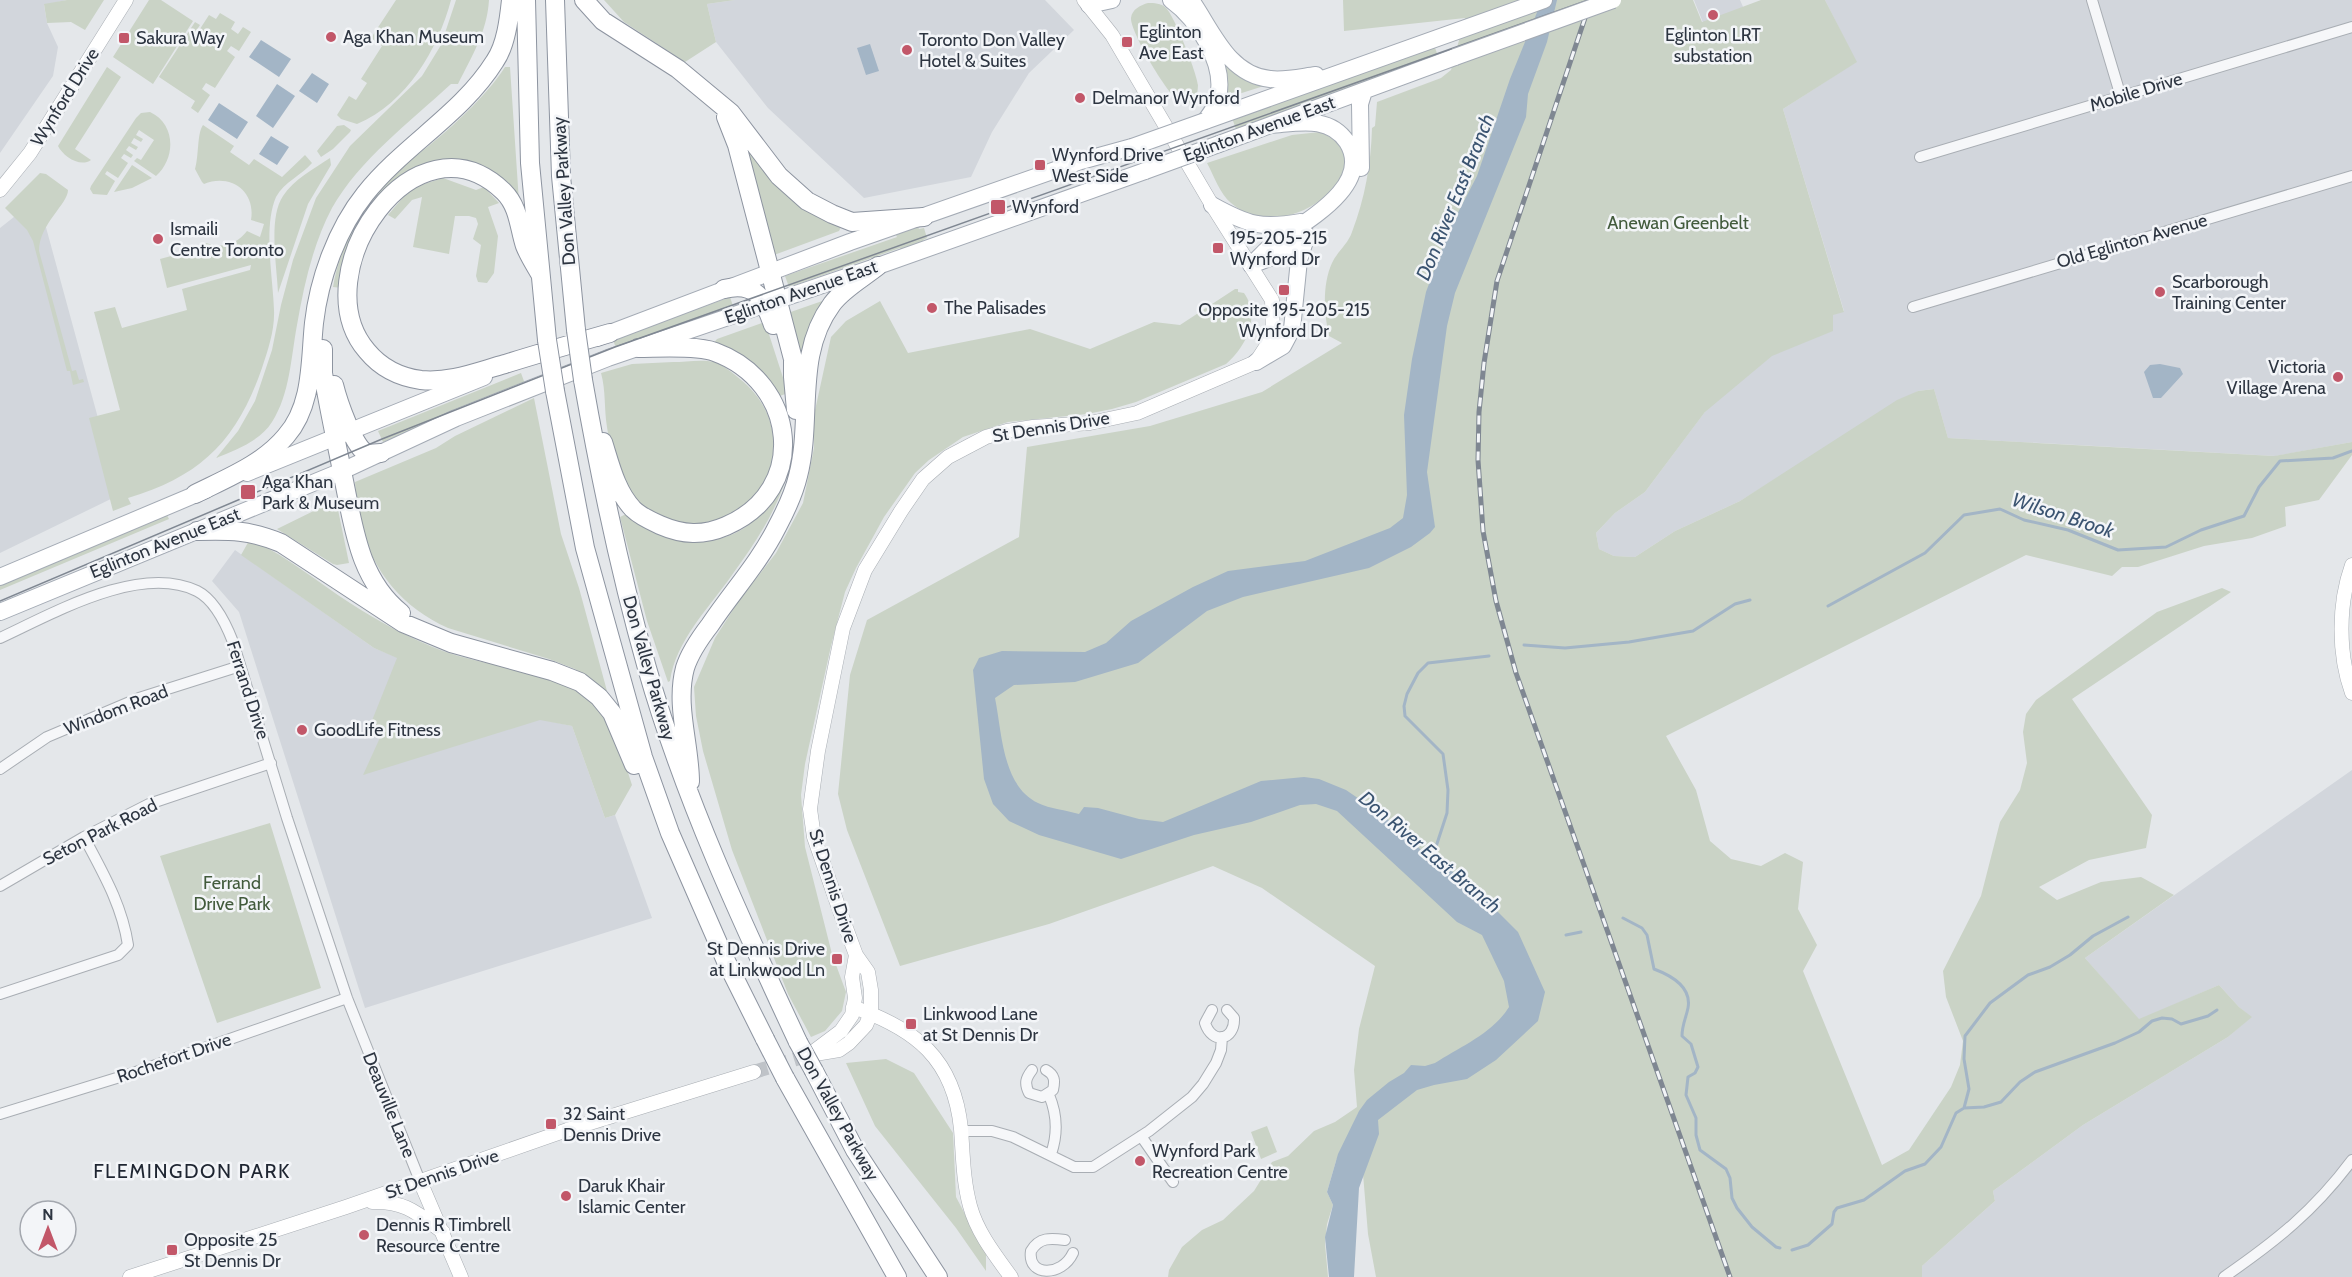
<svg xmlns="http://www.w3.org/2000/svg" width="2352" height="1277" font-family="Cabin,sans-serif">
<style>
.built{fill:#d2d6dc}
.green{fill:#cad3c6}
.water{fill:#a3b5c6}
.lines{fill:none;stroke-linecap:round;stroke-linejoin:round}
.stream{stroke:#a3b5c6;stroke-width:3}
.secondary-tunnel{stroke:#bfc3c8;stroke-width:14;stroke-dasharray:14 7;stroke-linecap:butt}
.street-casing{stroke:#a9aeb4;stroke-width:12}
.secondary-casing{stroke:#a9aeb4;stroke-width:15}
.primary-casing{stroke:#a4abb5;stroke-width:18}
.highway-casing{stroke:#8d94a0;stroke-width:20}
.street{stroke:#f6f7f9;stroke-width:10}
.secondary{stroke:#fff;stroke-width:14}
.primary{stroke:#fff;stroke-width:16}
.highway{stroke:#fff;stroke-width:18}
.tram{stroke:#7f8792;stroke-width:1.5}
.rail-casing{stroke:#7f8792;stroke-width:5}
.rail{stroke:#f3f5f8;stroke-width:3;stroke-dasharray:9;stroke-linecap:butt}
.primary-bridge-casing{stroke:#a4abb5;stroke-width:18;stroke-linecap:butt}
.highway-bridge-casing{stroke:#8d94a0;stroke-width:20;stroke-linecap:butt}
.primary-bridge{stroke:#fff;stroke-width:16}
.highway-bridge{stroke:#fff;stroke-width:18}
.poi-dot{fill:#c25769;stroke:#f3f5f8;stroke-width:2}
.labels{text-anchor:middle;stroke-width:5;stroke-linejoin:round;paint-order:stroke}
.poi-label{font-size:18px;fill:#2d3541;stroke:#f3f5f8;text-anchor:start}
.street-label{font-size:18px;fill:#2d3541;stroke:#f3f5f8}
.park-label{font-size:18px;fill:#425b3c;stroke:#f3f5f8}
.water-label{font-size:20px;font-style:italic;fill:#3b5471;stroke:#f3f5f8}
.neighbourhood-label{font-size:20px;letter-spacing:1.5px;fill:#1f2632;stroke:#f3f5f8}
</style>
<rect width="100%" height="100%" fill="#e4e7ea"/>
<path class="built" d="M0,0H67L44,5L47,23L58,47L53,76L0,153Z
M735,0H1045L1074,30L1029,73L992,132L971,177L864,198L768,108L716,42L707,4Z
M1694,0H1740L1744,9L1704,25Z
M1825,0H2352V442L2275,456L1948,438L1934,389L1918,391L1740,501L1675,531L1635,557L1614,556L1599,549L1596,533L1615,513L1645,492L1761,337L1844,311L1783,109L1856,62Z
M38,198L119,495L0,553V228Z
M235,550L374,648L523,708L540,719L572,726L605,818L615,815L652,918L365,1008L239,612L212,581Z
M2352,770V1277H1922V1266L1995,1201L1993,1191L2083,1125L2228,1037L2251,1017L2239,1007L2219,985L2139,1020L2085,958Z"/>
<path class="green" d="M67,0H104L85,30L71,22L47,23L44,4Z
M149,0H161L193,21L153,84L113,57Z
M396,0H451C438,49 407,103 357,124L341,119L337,115L349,96L356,100L367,83L361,79L382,46L371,38Z
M456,0H489C487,32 472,56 458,84H451C410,122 360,159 332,208C313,244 304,285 297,325C291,357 290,394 272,422C260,441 236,450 216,458L238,431L255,401L272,350L281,305L293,260L316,198L350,146L422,76L441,45Z
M604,0H735L707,4L716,42L685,62L624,22Z
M1343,0H1693L1702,22L1761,0H1825L1857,62L1783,109L1844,312L1833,315V331L1772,356L1705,412L1645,492L1615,513L1596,533L1599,549L1614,556L1635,557L1675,531L1740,501L1897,400L1918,391L1934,389L1948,438L2274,456L2352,442V455L2319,500L2285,507L2286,526L2252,538L2204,546L2138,567H2122L2112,576L2026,555L1666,736L1696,790L1710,841L1731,859L1761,866L1785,853L1803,862L1798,909L1817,945L1803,971L1882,1165L1909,1150L1951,1087L1960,1065L1963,1041L1946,997L1943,971L1981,896L2000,822L2020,790L2027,763L2023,732L2026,714L2036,700L2157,612L2222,588L2231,592L2072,699L2152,815L2146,848L2089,860L2039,887L2057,900L2101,882L2141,877L2174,895L2085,958L2139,1019L2219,985L2239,1007L2252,1017L2228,1037L2083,1125L1993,1191L1995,1201L1922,1266V1277H1376L1368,1234L1358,1114L1336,1161L1327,1192L1333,1205L1327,1224L1325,1244L1328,1277H1168L1169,1270L1182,1247L1202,1230L1223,1220L1254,1191L1272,1162L1288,1156L1314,1131L1335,1122L1357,1107L1354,1070L1359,1029L1375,966L1262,888L1213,866L1049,924L900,966L847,830L838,794L850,675L867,620L1019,537L1027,447L1150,426L1262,392L1342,343L1329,336C1324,314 1322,285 1332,263C1337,252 1348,244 1352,232C1365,198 1371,164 1372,128L1375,126L1377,102L1441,78L1451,70L1465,18L1344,31Z
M1148,3C1154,3 1161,3 1166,8C1174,15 1197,73 1198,85C1198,91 1196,97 1195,103C1189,102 1182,102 1177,99C1166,92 1130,31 1131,18C1132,9 1141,5 1148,3Z
M220,13L235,22L231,29L238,34L243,27L251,32L239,51L231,46L227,51L235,57L215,88L206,83L202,89L210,95L198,113L191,108L195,101L159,77L195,22L200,25L196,31L198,32L209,15L216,19Z
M1434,45L1438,56L1236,129L1232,118Z
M1215,49L1267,85L1226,98Z
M107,67L121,77L75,149L91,160C80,168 63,156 58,146Z
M505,67H510L519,202C492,164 447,142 405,177C398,183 394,196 389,204C373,232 358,260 342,288L333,287C340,242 369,196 402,165C407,161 413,158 417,155C446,133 486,97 505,67Z
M150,112C176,124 176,158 156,176L134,161L137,158L141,160L154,140L139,130L136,135L143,139L141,142L134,138L131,143L138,147L136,150L129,146L126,150L133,155L131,158L124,154L121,158L128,163L118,178L107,171L105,174L115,181L107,195L93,194L90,189L91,186L136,118L141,113Z
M203,125L234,146L230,152L249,165L254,159L282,177L305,155L312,163C302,175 284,182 276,197C263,227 273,278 274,310C275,329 268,350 262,368C237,440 202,476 128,498L131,504L113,511L89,418L120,410L94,312L115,307L122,328L187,310L182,289L250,270L251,265L167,288L160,259L186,252L191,257L206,243C222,249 237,244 247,231L260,237L264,224L251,220C256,191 230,173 204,184L202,182L195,169C199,156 197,133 203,125Z
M344,125L351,130L350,132L333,149L321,157L317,151L337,126Z
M1320,132C1393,162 1287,253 1231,203C1220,194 1214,176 1207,163L1292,135Z
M748,146L841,227L839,231L774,255L743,149Z
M330,158L331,165L308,204L278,293C277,267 268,218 283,196C293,180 315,168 330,158Z
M132,165L152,178L132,188L114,192Z
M40,173L46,174L68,190C68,204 39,224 39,251L72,371L76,370L79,380L83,379L84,382L73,385L70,371H67L33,241L27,230L5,208Z
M443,178L476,190L484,187L499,203L488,207L498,236L494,273L487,283L478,282L476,276L481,245L473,239L478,224L476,218L469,216H455L449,254L413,247L422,197L412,200L395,219L388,215L411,188Z
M917,225L919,229L924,228L927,238L923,240L924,244L901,251L900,248L789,287L785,276L897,237L896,235Z
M1235,289H1238V292L1244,293C1261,317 1246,347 1226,364L1136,402L1112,409L1087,414L1008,422L963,437L929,460L915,473L884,517L856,568L845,592L831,646L805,764L801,795L805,847L832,954L846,992L842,1011L825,1031L811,1037L788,994L732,850L703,751L696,716L694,687L715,638L738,602L776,553L803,503L814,448V415L831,337L846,321L880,301L908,353L1030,329L1090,349L1154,322L1180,325Z
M730,297L733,306L616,348L613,340Z
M828,299L804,343L802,360L785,314Z
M765,322L788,393L777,397L712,345L717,339Z
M673,362C685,362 702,359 714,362C723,365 733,373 740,379C797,424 778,507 708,523C693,526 678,525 664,518C651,512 635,505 628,492C617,473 610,449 607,427C604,409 606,391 601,373L632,364Z
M521,373L525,384L383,442L378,431Z
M534,398L561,534L579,588L607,691L575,669L549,659L448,628C402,607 374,573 360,524C356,511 356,495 355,482L436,448L455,436Z
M781,479H786C774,515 754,545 732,575C709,608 676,640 670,681L668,682L647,621L620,517L626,514C659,545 718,553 753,521C766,509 773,494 781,479Z
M336,500L349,563L337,565L333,564L277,529Z
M167,515L169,519L0,590V584Z
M250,539C287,556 316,581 350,603C379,622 411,639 443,651C487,667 553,670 590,700C613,720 623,758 632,785L615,815L605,818L572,726L540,720L363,775L383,731L371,723L397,658L374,648L241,555Z
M270,823L321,988L217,1023L160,856Z
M886,1059L914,1073L953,1133L956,1197L986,1254V1271L956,1228L875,1126L846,1063Z
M1267,1126L1277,1152L1261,1159L1251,1132Z"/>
<path class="water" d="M1542,0H1557L1547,42L1528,94L1526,117L1455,293L1447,326L1427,472L1435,527L1430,533L1411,547L1369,568L1243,597L1207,611L1138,663L1075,682L1014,685L995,698C1002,732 1002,786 1038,803C1050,809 1066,810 1079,814L1084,807L1098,808L1139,819L1163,822L1261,781L1304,777L1319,779L1346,790L1384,816L1431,859L1464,878L1518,932L1545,992L1538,1021L1496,1060L1467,1079L1434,1085L1417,1090L1378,1120L1379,1134L1359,1188L1354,1277H1329L1325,1237L1333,1205L1327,1192L1338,1154L1359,1111L1367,1100L1389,1082L1404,1073L1411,1065L1425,1066L1435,1063C1460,1047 1493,1033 1509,1007L1504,981L1482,935L1457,922L1337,811L1316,804L1300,805L1251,822L1194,835L1121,859L1039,835L1009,821L993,804L984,779L973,670L979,658L1002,651L1085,652L1106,643L1131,621L1193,587L1228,571L1305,561L1390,528L1403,518L1407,495L1404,415L1412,359L1426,292L1449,230L1477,176L1510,79Z
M261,40L291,59L279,77L249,57Z
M870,44L879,71L866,75L857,48Z
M312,73L329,84L317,103L299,91Z
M277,84L295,96L273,128L256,116Z
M219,103L248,122L237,139L208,120Z
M271,136L289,147L277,165L259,154Z
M2160,364L2180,368L2183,374L2161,398H2153L2144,372L2150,365Z"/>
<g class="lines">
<path class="stream" d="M1828,606L1925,553L1964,515L2000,509L2024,520L2068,530L2118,550L2166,547L2201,530L2244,516L2259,487L2280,461L2333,458L2352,451
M1524,645L1565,648L1629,642L1693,631L1735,604L1750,600
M1431,862L1447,813L1448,790L1443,754L1405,716L1404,706L1407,694L1418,673L1428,663L1489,656
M1623,918L1642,928L1647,935L1654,969C1670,975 1692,987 1688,1008C1686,1018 1682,1025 1682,1036L1691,1044L1698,1067L1695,1073L1688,1077L1686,1095L1696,1118V1135L1700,1150L1726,1169L1730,1178L1732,1198L1737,1208L1752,1227L1776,1247L1780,1248
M1566,935L1581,932
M1964,1108L1969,1089L1964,1059L1965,1036L1990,1003L2028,975L2050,967L2070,955L2093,936L2128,917
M1792,1250L1808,1245L1832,1224L1834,1212L1837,1208L1864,1200L1905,1171L1925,1164L1941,1147L1956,1113L1964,1108L1984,1107L2001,1102L2020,1082L2035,1072L2115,1043L2139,1032L2152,1021L2162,1018L2172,1019L2181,1024L2208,1016L2217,1010"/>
<path class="secondary-tunnel" d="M754,1072L809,1055"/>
<defs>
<path id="street" d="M2092,0L2121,97
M1920,157L2352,27
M1913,307L2352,176
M0,638C52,614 140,563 197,591C215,600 226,624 233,642L287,818L347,998L420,1181
M0,769L47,737L139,698L240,666
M0,886L84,837L149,804L271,763
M0,994L118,955L128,945C122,905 103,873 84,837
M1212,1010L1205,1023C1212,1045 1235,1041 1234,1018L1227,1010
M1032,1070C1026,1078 1024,1083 1029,1093L1042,1097L1053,1090C1055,1081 1055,1075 1046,1070
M1049,1095C1057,1114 1058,1134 1051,1154
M0,1114L136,1072L347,998
M961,1131H992L1013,1137L1074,1167H1093L1149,1131L1192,1097L1203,1084L1216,1063L1221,1050L1222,1037
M1141,1136L1173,1182
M1065,1240C1051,1238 1039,1237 1031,1251C1027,1277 1062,1277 1073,1253
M2224,1277C2276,1241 2314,1211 2352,1160"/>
<path id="secondary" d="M0,190L30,153L126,0
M2352,565C2338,604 2338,654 2352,693
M853,1007C916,1029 954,1059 961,1129C963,1155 963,1180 970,1206C977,1232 995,1255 1011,1277
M813,1052L841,1031L852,1015L855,998L852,977L856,955
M809,1055L839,1050L849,1043L866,1025L871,1013V990L868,972L856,955L842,917L814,837L810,809L818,751L843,628L865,570L901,511L923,479L948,457L986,437L1007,431L1033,427L1090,423L1137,413L1256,362L1273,336L1272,300L1212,205L1112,35L1084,0
M420,1181L461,1277
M372,1202C405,1201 417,1213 443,1232
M130,1277L346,1207L567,1130L754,1072"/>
<path id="primary" d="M1171,0C1197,19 1226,63 1218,97C1216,107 1211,113 1205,121
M1191,0C1212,30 1228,75 1270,79C1284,81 1301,77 1316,75
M1089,5L1112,0
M1205,121L1544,0
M1219,144L1455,57
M1361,168L1360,104L1364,91
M1212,205C1248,225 1261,229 1301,222
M1259,262L1280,254L1305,237
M1251,265C1259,258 1266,249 1275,243C1302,223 1375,186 1347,142C1329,115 1298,123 1271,125
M597,338L850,242L1081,161L1132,147
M1256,362L1283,346L1292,329L1299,260L1307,235
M247,473L484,377
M0,577L206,490
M0,612L342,471L456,418L608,358L878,266L1145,171"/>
<path id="highway" d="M526,0L530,163L547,340
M555,0L561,176L576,330
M584,0L603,21L678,69L731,113L779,176L807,201L832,214L852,222L924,217
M726,117L737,145L793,359V377L796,410
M540,274C535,265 529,256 525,246C519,228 519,207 504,192C416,106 301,274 367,351C381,368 399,377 421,380C450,383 479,371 505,364C540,353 575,343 610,333
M724,289C756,281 764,299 773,325
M323,349V373C329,410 337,445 344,481C354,530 360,580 401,613
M583,380C600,477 620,573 647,668C684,798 741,920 798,1042
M334,385C338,401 353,446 367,454L381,453
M555,391L585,548L643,757L670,833L725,959L765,1039
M603,442C610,464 616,491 633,509C640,516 651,521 660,525C683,535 703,536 726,526C810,490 797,382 715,352C697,345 658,348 638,348
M195,494C227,478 263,464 286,436C313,405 310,361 314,323C319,279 337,229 365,194C404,145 462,114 495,61C506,45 509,19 511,0
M197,531C231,530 249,530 281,543L403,623L451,643L552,671L580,682L599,697L612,713L634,765
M690,782C690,745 675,705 685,668C690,652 700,638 710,625C732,592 759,563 777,527C785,512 794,493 798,476C813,419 794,355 832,304C843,289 863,278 878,266
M814,1071L855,1150L938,1277
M785,1078L897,1277"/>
</defs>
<use href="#street" class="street-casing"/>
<use href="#secondary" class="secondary-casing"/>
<use href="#primary" class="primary-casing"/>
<use href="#highway" class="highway-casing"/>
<use href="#street" class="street"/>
<use href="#secondary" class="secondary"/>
<use href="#primary" class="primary"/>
<use href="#highway" class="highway"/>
<path class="tram" d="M0,601L382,439L615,347L1588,0"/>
<defs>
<path id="rail" d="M1591,0L1497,281L1484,363L1479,412L1478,460L1483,531L1496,601L1516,673L1730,1277"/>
</defs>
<use href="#rail" class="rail-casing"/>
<use href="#rail" class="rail"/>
<defs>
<path id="primary-bridge" d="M1455,57L1613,0
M1132,147L1205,121
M1145,171L1219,144"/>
<path id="highway-bridge" d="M576,330L583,380
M547,340L555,391
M765,1039L785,1078
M798,1042L814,1071"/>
</defs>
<use href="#primary-bridge" class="primary-bridge-casing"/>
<use href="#highway-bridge" class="highway-bridge-casing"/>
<use href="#primary-bridge" class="primary-bridge"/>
<use href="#highway-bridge" class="highway-bridge"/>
</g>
<g class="poi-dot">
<circle cx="1713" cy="15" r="6"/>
<circle cx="331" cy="37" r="6"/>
<rect x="118" y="32" width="12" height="12" rx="3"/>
<rect x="1121" y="36" width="12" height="12" rx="3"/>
<circle cx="907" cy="50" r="6"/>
<circle cx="1080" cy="98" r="6"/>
<rect x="1034" y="159" width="12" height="12" rx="3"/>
<rect x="990" y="199" width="16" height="16" rx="3"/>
<circle cx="158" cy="239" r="6"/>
<rect x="1212" y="242" width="12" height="12" rx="3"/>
<rect x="1278" y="284" width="12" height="12" rx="3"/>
<circle cx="2160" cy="292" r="6"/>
<circle cx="932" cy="308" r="6"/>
<circle cx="2338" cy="377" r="6"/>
<rect x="240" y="484" width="16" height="16" rx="3"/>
<circle cx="302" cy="730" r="6"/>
<rect x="831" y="953" width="12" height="12" rx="3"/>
<rect x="905" y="1018" width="12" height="12" rx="3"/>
<rect x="545" y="1118" width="12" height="12" rx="3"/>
<circle cx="1140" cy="1161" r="6"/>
<circle cx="566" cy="1196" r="6"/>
<circle cx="364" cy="1235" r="6"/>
<rect x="166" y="1244" width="12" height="12" rx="3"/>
</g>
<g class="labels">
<g class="poi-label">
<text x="1139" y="38">Eglinton<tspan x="1139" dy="21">Ave East</tspan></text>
<text x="1713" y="41" text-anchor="middle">Eglinton LRT<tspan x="1713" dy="21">substation</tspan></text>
<text x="343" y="43">Aga Khan Museum</text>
<text x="136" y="44">Sakura Way</text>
<text x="919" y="46">Toronto Don Valley<tspan x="919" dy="21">Hotel &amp; Suites</tspan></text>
<text x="1092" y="104">Delmanor Wynford</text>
<text x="1052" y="161">Wynford Drive<tspan x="1052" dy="21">West Side</tspan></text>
<text x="1012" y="213">Wynford</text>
<text x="170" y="235">Ismaili<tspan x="170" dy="21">Centre Toronto</tspan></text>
<text x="1230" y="244">195-205-215<tspan x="1230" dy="21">Wynford Dr</tspan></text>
<text x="2172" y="288">Scarborough<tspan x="2172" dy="21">Training Center</tspan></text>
<text x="944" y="314">The Palisades</text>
<text x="1284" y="316" text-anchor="middle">Opposite 195-205-215<tspan x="1284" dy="21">Wynford Dr</tspan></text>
<text x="2326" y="373" text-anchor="end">Victoria<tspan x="2326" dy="21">Village Arena</tspan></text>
<text x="262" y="488">Aga Khan<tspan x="262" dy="21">Park &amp; Museum</tspan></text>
<text x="314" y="736">GoodLife Fitness</text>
<text x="825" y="955" text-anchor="end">St Dennis Drive<tspan x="825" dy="21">at Linkwood Ln</tspan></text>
<text x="923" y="1020">Linkwood Lane<tspan x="923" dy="21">at St Dennis Dr</tspan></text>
<text x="563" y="1120">32 Saint<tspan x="563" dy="21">Dennis Drive</tspan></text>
<text x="1152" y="1157">Wynford Park<tspan x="1152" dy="21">Recreation Centre</tspan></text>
<text x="578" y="1192">Daruk Khair<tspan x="578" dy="21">Islamic Center</tspan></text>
<text x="376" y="1231">Dennis R Timbrell<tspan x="376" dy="21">Resource Centre</tspan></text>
<text x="184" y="1246">Opposite 25<tspan x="184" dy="21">St Dennis Dr</tspan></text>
</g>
<g class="street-label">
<text transform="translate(2136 92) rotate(-17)" y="6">Mobile Drive</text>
<text transform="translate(65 97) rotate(-58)" y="6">Wynford Drive</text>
<text transform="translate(1259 129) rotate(-20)" y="6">Eglinton Avenue East</text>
<text transform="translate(564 191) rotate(-94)" y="6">Don Valley Parkway</text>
<text transform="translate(2132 241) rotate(-16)" y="6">Old Eglinton Avenue</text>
<text transform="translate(801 292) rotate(-19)" y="6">Eglinton Avenue East</text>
<text transform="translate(1051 427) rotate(-9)" y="6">St Dennis Drive</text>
<text transform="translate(165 543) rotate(-22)" y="6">Eglinton Avenue East</text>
<text transform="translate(649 668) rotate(74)" y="6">Don Valley Parkway</text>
<text transform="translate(248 690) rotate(72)" y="6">Ferrand Drive</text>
<text transform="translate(116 710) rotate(-21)" y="6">Windom Road</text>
<text transform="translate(100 832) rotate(-27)" y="6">Seton Park Road</text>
<text transform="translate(833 886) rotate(72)" y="6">St Dennis Drive</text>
<text transform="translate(174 1058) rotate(-19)" y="6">Rochefort Drive</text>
<text transform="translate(389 1105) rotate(68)" y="6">Deauville Lane</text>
<text transform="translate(838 1114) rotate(61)" y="6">Don Valley Parkway</text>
<text transform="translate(442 1174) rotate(-19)" y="6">St Dennis Drive</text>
</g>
<g class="park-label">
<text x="1678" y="229">Anewan Greenbelt</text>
<text x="232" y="889">Ferrand<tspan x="232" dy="21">Drive Park</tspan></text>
</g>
<g class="water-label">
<text transform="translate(1455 197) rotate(-68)" y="7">Don River East Branch</text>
<text transform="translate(2063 515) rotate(18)" y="7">Wilson Brook</text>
<text transform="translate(1430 852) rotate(40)" y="7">Don River East Branch</text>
</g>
<g class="neighbourhood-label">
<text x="192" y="1178">FLEMINGDON PARK</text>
</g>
</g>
<g transform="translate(48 1229)"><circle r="28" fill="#f3f5f8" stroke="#a4a8af" stroke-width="1.5"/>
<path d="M0-4.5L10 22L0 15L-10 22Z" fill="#c25769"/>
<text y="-9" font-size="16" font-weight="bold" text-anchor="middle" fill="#2d3541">N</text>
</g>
</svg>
